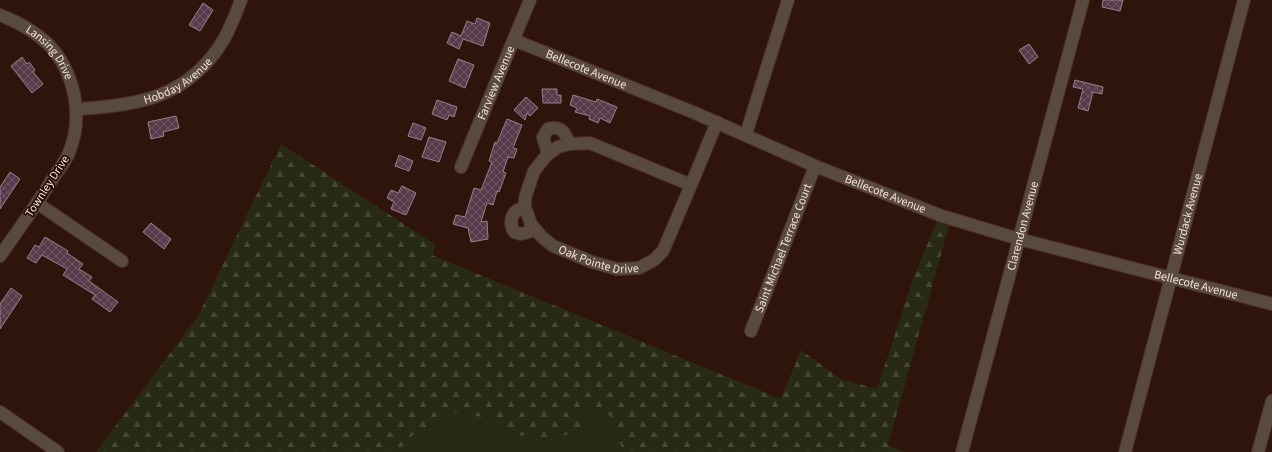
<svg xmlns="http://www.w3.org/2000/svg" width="1272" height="452" font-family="'Source Sans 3',sans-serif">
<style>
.green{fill:#272b13}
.forest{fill:url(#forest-firs)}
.building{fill:url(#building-cross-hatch);stroke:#9d7d8d}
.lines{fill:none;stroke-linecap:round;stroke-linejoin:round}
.minor-casing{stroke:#4a3127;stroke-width:14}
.minor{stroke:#594a3e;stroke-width:12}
.labels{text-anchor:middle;stroke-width:3.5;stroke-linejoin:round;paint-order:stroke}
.street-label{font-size:12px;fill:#f4e1da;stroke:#240b03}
</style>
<defs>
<pattern id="forest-firs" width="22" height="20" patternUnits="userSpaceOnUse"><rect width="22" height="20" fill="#272b13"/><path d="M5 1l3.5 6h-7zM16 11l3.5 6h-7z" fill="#474935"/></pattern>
<pattern id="building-cross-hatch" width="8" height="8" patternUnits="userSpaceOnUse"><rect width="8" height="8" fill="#573b4a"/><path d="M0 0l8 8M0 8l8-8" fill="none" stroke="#705764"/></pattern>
</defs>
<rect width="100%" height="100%" fill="#2e140a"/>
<path class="green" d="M586,410L611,416L623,452H397L413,435L456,413L488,418L518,435Z"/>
<path class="forest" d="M281,144L436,245L432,255L781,399L801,350L841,379L877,389L913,279L937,221L949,226L888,445L904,452H623L611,416L586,410L579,430L555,439L518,435L488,418L456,413L413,435L397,452H96L198,316Z"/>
<path class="building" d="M1103,0H1123L1120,11L1102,7Z
M203,3L213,10L200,31L189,25Z
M477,18L490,23L483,46L463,39L459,49L447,43L452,32L461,36L467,21L475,24Z
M1029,44L1038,57L1029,64L1019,50Z
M22,57L27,64L29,62L35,70L33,72L43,84L32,93L11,66Z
M458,59L474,65L465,88L449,81Z
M1075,80L1103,87L1102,94L1093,92L1088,111L1078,108L1083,89L1073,87Z
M542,89H557V95H561V103H543Z
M573,95L596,102L597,99L617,107L610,123L600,118L598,123L589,119L590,116L575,112L577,108L570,105Z
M526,97L538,108L530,116L527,113L525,120L514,110Z
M437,100L457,107L454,117L449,115L447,120L432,114Z
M176,116L179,128L163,132L164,136L151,139L148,122Z
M507,119L522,125L513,148L517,149L514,158L508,157L503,172L506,173L499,192L497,191L493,205L487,203L481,222L487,221L488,239L471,242L468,228L453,224L456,215L465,217L474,188L481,190L492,162L489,161L495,142L497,143Z
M413,123L426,128L421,140L408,136Z
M429,137L446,142L439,162L422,157Z
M399,155L413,161L409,171L395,166Z
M10,172L20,179L0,209V187Z
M402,186L416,193L406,215L391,209L394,202L387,198L391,190L398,193Z
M151,223L171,239L164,249L143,232Z
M45,237L68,251L67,253L83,264L79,269L92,277L89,281L118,302L110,312L92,299L95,295L63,275L67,269L42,255L36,263L27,258L35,245L39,247Z
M11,288L22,296L0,329V304Z"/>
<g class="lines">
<defs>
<g id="minor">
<path id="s1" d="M0,15C18,22 35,31 49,45C76,74 84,119 68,155C63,165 55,174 50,183C34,208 17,232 0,256"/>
<path id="s2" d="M514,40L695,113L815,166L942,216L1019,239L1272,304"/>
<path id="s3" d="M77,109C138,106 190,97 224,39C231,27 236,13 241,0"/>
<path d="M746,134L788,0"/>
<path d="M548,154L543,137L548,129C561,125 566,133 569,144"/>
<path id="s4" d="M461,167L530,0"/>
<path id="s5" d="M691,185L590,143L569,144L558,147L547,155L534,171L525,198V207L531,224L541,236L553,246L592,262L617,269L639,268L654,260L663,251L691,185L717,122"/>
<path d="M37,203L122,261"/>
<path d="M525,208C512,209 508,221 514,232L521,234L536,230"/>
<path id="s6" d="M751,331L815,166"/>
<path d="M0,412L58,452"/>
<path id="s7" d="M962,452L1083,0"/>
<path id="s8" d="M1125,452L1244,0"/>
<path d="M1258,452L1272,401"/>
</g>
</defs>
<use href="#minor" class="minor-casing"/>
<use href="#minor" class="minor"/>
</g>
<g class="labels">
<g class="street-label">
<text dy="4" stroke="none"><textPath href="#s1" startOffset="64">Lansing Drive</textPath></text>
<text dy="4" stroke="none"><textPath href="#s2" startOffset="78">Bellecote Avenue</textPath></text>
<text dy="4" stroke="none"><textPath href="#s3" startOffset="107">Hobday Avenue</textPath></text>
<text dy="4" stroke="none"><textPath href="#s4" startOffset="91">Farview Avenue</textPath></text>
<text transform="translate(47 186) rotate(-57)" y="4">Townley Drive</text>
<text dy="4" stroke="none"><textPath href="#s2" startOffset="402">Bellecote Avenue</textPath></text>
<text dy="4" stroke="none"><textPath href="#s8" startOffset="246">Wurdack Avenue</textPath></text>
<text dy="4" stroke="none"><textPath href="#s7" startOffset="234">Clarendon Avenue</textPath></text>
<text dy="4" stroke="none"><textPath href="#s6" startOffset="89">Saint Michael Terrace Court</textPath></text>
<text dy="4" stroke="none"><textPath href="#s5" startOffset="311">Oak Pointe Drive</textPath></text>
<text dy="4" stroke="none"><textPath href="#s2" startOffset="726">Bellecote Avenue</textPath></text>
</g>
</g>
</svg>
